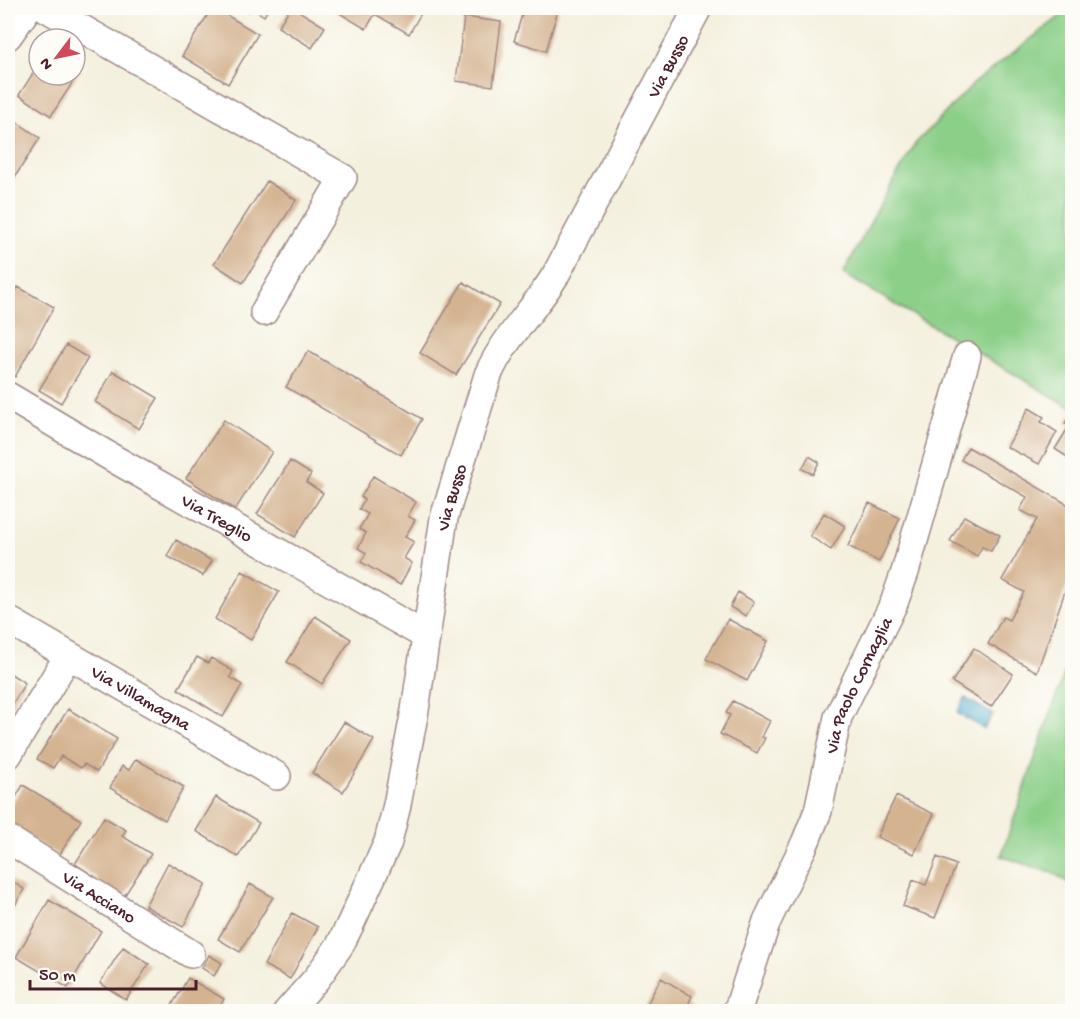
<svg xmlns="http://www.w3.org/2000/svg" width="1080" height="1019" font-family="'Gochi Hand',sans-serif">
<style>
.green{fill:#8bcf88;stroke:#6a775a;stroke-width:1.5}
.water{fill:#51aecf;stroke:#4e667d;stroke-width:1.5}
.building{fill:#d4b390}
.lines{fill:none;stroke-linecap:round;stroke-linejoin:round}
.minor-casing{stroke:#9f8884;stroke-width:30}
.minor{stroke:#fff;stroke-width:27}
.labels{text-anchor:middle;stroke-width:4.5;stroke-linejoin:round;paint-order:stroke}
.street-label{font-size:18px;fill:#4a1f2b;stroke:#fdfcf7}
</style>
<rect width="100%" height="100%" fill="#fdfcf7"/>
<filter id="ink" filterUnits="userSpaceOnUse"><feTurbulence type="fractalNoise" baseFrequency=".0167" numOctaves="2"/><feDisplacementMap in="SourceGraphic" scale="12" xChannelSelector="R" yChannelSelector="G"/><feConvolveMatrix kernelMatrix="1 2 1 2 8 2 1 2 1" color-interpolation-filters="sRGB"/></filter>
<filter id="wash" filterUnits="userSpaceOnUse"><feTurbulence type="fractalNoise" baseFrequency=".008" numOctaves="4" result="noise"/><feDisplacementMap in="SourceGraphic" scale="24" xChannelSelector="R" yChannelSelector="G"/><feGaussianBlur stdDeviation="1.35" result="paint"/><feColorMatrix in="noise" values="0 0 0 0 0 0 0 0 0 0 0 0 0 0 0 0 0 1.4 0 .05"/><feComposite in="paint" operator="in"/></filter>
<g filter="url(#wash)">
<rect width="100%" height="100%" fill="#f4f0de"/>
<path class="green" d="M1071,8H1072V408L843,274L883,199L915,144L975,82Z
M1072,651V885L1055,874L1001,856Z"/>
<path class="water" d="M965,698L993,714L984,729L957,713Z"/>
<g id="blocks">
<path class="building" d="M212,8H215L258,34L228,84L182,56Z
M242,8H269L264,16L252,8L249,12Z
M290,8H294L325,27L312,48L278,27Z
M331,8H424L409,34L375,14L366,29Z
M524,8H548L558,10L546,51L514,41Z
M464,17L501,22L493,86L456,81Z
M39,64V75H75V67L80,71L51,116L19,95Z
M8,116L40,138L9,186L8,185Z
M267,181L296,200L243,283L214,264Z
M463,282L500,304L456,375L420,353Z
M18,287L54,307L15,377L8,373V306Z
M66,345L88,358L61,403L39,390Z
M308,351L422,419L401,455L286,387Z
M113,371L158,398L139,429L95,402Z
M1029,408L1044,417L1041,422L1057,432L1039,464L1007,447Z
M1072,412V460L1055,449L1070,425L1065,423Z
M224,420L272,452L235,510L186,478Z
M968,447L1072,507V571L1037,672L988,644L1003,617L1009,620L1024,592L1002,580L1037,519L1020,510L1027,497L961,460Z
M809,456L819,462L813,474L802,469Z
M290,461L311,474L306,482L323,493L295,537L257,514Z
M373,476L416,502L408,516L415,520L405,537L414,542L404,558L412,563L400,585L361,562L366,553L358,548L366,533L359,529L368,514L359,509L364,500L361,497Z
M869,503L900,518L879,562L848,546Z
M824,513L845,526L831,550L810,536Z
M964,516L1000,535L991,551L982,547L977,556L950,541Z
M176,540L212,561L203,576L167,556Z
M242,571L279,592L251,640L215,619Z
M738,592L754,602L746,616L730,607Z
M315,616L351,639L322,684L287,662Z
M728,619L768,641L747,681L706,659Z
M974,648L1013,674L991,707L952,682Z
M197,657L208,663L211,658L233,671L230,677L242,685L223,717L178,689Z
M8,672L25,683L8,712Z
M733,701L770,721L762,737L765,738L757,753L720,734L730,715L726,713Z
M68,709L117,739L97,772L84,764L81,768L61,756L53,768L37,759Z
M344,722L374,740L343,792L312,773Z
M136,759L184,787L165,820L110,788L122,766L129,770Z
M23,785L81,820L59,856L8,825V810Z
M896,796L934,814L914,854L877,837Z
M216,797L259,823L238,857L196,831Z
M104,817L126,830L122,836L151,854L123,898L96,881L97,878L75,864Z
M937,857L956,865L935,918L903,906L913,880L926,885Z
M168,863L206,884L183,927L145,906Z
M8,879L24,889L8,918Z
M250,884L273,897L240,952L218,939Z
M49,900L101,931L68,988L16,957Z
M292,913L318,927L290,979L264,965Z
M123,947L149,964L126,1000L100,983Z
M209,955L222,963L214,976L202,968Z
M188,978L224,999L217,1012H168Z
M661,978L692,996L688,1005L699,1012H651L645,1008Z"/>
</g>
</g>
<g filter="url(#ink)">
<use href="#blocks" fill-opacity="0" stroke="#9f8884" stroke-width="1.5"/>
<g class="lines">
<defs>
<g id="minor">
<path d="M46,8L343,178L264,312"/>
<path d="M8,36L28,8"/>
<path id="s1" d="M8,396L109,456L426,636"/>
<path id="s2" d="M8,620L277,776"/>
<path d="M8,755L68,656"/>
<path id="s3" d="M8,839L191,954"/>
<path id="s4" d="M287,1012L317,978L340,945L350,925L388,842L397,805L415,710L444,518L488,375C504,338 534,310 555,276L698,8"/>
<path id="s5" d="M737,1012L767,921L805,843L818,811L838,717L894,603L905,572L967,356"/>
</g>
</defs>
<use href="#minor" class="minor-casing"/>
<use href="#minor" class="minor"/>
</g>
</g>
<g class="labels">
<g class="street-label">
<text dy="6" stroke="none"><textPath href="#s4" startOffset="1036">Via Busso</textPath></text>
<text dy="6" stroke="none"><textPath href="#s4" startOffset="550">Via Busso</textPath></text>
<text dy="6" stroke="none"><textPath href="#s1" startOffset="242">Via Treglio</textPath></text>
<text dy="6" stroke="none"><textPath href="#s5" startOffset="350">Via Paolo Cornaglia</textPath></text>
<text dy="6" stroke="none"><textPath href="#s2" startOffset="154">Via Villamagna</textPath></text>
<text dy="6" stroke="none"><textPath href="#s3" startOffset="108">Via Acciano</textPath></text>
</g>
</g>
<rect width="1080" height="1019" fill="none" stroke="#fdfcf7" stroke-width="30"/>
<g transform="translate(57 57) rotate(238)"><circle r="28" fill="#fdfcf7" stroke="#b5a4a5" stroke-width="1.5"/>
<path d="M0-4.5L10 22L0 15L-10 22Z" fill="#d1495b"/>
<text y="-9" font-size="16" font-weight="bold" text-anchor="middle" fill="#4a1f2b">N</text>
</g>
<path d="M30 980v9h166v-9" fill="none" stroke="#4a1f2b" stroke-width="3"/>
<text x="39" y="980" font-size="18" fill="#4a1f2b" stroke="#fdfcf7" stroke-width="4.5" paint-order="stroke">50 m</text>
</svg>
